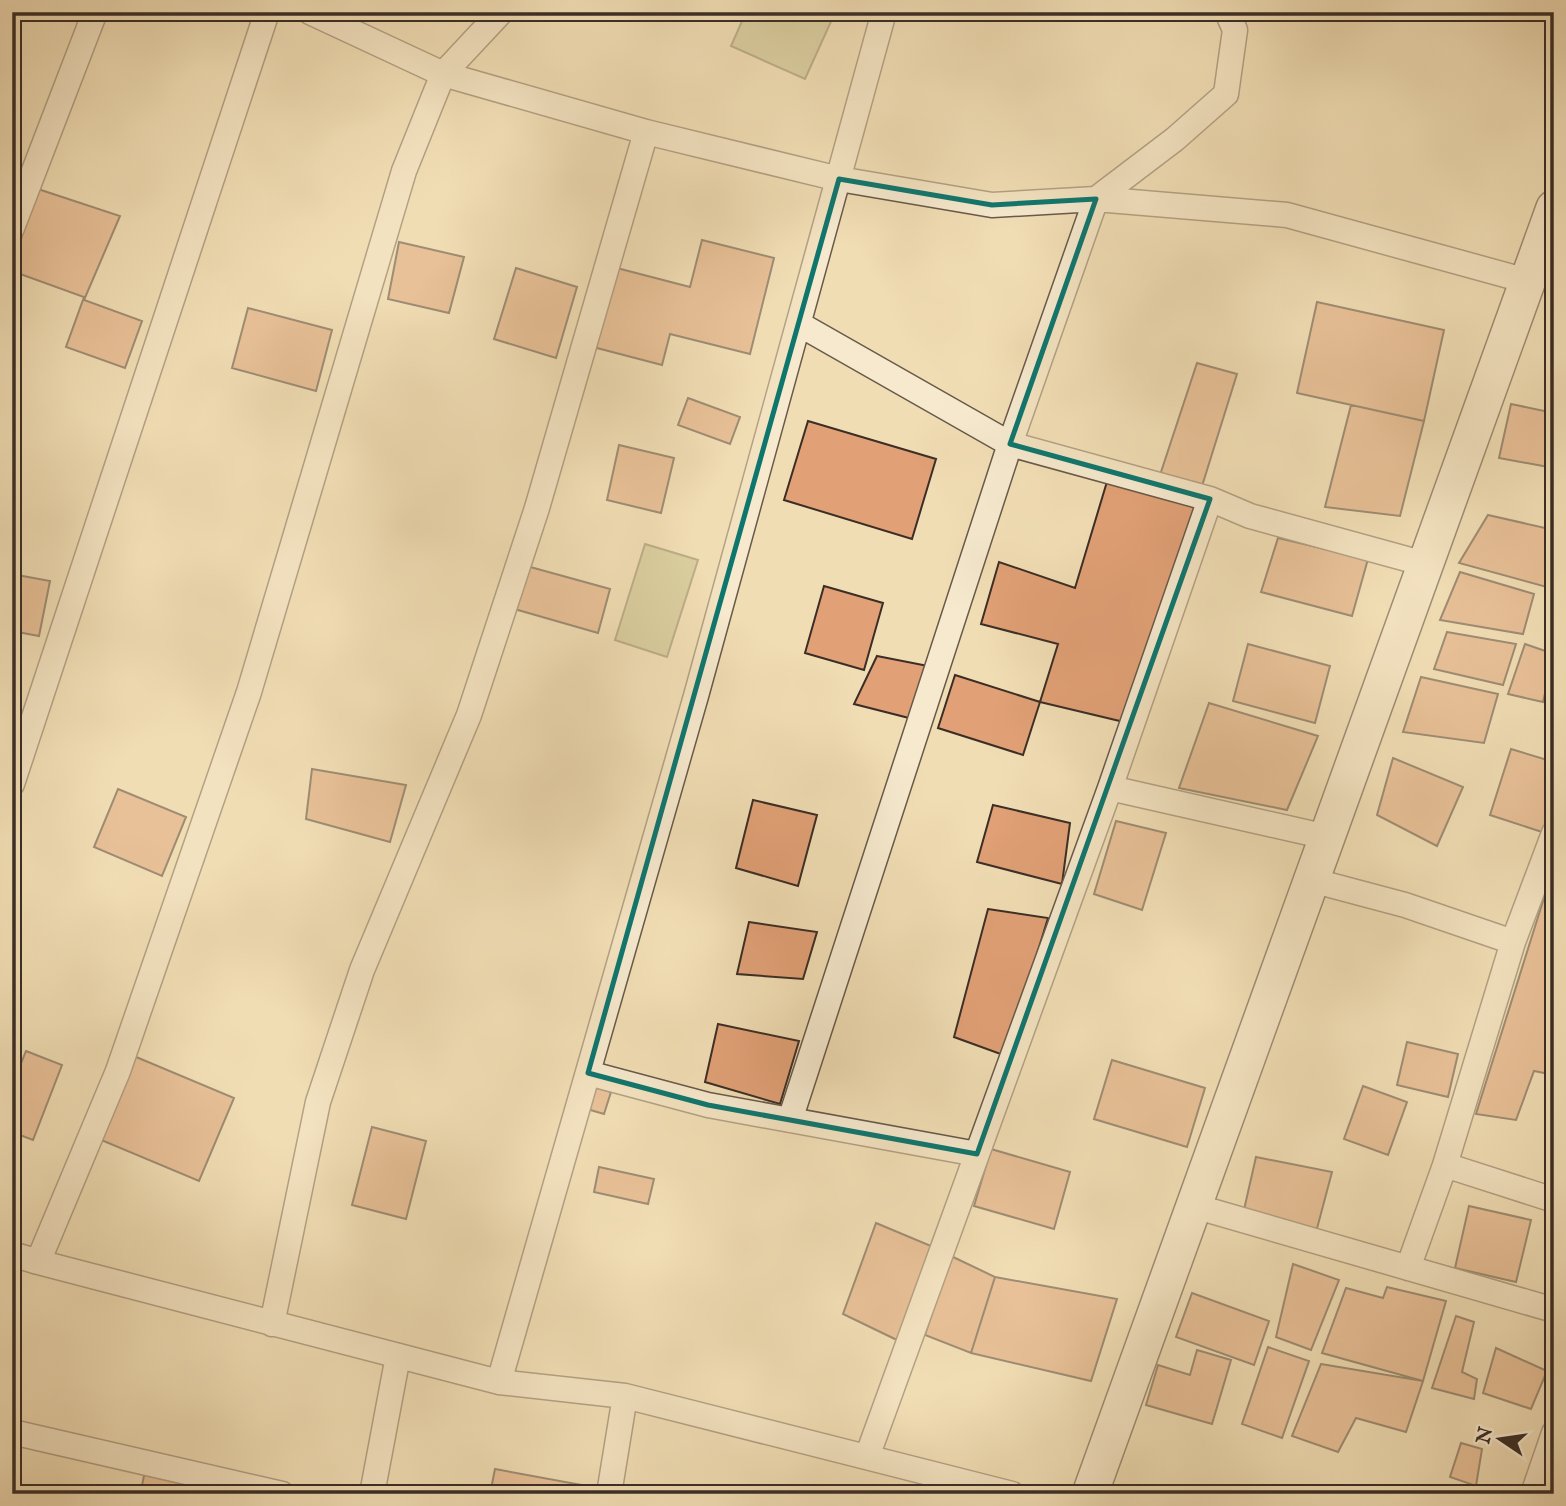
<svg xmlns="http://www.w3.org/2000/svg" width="1566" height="1506" font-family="'IM FELL English',serif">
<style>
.green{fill:#c2bf87;stroke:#7e7656;stroke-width:2}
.building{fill:#e1a076;stroke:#3a2e26;stroke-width:2}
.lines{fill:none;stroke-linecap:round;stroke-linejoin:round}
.street-casing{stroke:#685a4a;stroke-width:27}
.secondary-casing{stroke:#3a2e26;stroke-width:38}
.street{stroke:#f6e9ce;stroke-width:24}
.secondary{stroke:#f6e9ce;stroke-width:35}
.marked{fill:none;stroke:#0f766e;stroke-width:5;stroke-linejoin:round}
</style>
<rect width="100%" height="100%" fill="#f1ddb4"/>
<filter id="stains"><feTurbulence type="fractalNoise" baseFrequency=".00286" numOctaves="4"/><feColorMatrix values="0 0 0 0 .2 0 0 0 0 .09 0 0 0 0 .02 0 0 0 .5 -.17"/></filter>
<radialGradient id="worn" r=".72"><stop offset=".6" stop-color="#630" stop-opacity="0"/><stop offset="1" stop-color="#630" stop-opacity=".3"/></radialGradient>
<path class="green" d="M746,12H828L834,15L805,79L731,46Z
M645,544L698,560L667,657L615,640Z"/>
<path class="building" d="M38,189L120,216L84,300L142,321L125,368L66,347L84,297L12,271V265Z
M702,240L774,258L750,354L670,334L662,365L593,347L613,267L690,287Z
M399,242L464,257L449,313L388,299Z
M516,268L577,287L556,358L494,339Z
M1317,302L1444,330L1424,421L1297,393Z
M248,308L332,330L316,391L232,368Z
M1197,363L1237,374L1202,486L1160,475Z
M688,398L740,417L730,444L678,425Z
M1511,404L1554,413V468L1499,458Z
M1351,405L1424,421L1400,516L1325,507Z
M808,421L936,459L912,539L784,500Z
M619,445L674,458L661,513L607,500Z
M1109,475L1205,500L1124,722L1040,702L1058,644L981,624L999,562L1075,588Z
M1488,515L1554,530V589L1459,563Z
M1278,538L1368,559L1352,616L1261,592Z
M523,565L610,589L598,633L511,608Z
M1460,572L1534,594L1523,634L1440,620Z
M12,574L50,581L39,636L12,631Z
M824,586L883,603L864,670L805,653Z
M1447,632L1516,644L1503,685L1434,669Z
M1248,644L1330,666L1315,723L1233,701Z
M1525,644L1554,654L1543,702L1508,694Z
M877,656L928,666L909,718L854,704Z
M955,675L1040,702L1023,755L938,728Z
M1421,677L1498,694L1484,743L1403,732Z
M1209,703L1318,736L1287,810L1179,788Z
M1511,749L1554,762V807L1545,833L1490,815Z
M1393,758L1463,787L1437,846L1377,815Z
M312,769L406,785L390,842L306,819Z
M118,789L186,817L162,876L94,847Z
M753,800L817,815L798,886L736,868Z
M993,805L1070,823L1062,884L977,862Z
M1116,821L1166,833L1142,910L1094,894Z
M1544,898L1554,901V1075L1534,1071L1516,1120L1476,1114Z
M988,909L1048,918L1006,1056L954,1037Z
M749,922L817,932L803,979L737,974Z
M718,1024L799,1041L780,1104L705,1082Z
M1407,1042L1458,1054L1448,1097L1397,1085Z
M26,1051L62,1065L33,1140L12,1132V1086Z
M129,1054L234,1098L199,1181L94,1137Z
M1112,1060L1205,1088L1187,1147L1094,1119Z
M1363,1086L1407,1102L1388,1155L1344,1139Z
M594,1087L611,1092L604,1114L587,1109Z
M372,1127L426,1141L406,1219L352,1205Z
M991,1149L1070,1172L1054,1229L974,1206Z
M1256,1157L1332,1172L1315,1236L1243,1214Z
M599,1167L654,1179L648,1204L594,1192Z
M1469,1206L1531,1220L1516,1282L1455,1268Z
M876,1223L931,1246L899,1341L843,1314Z
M951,1256L995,1277L971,1353L925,1335Z
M1293,1264L1339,1280L1311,1350L1276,1337Z
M995,1277L1117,1299L1091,1381L971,1353Z
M1387,1287L1446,1301L1423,1381L1322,1353L1346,1288L1383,1298Z
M1192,1293L1269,1321L1254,1365L1176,1337Z
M1456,1316L1474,1322L1462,1372L1477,1379L1474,1399L1432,1388Z
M1268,1347L1309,1361L1282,1438L1242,1424Z
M1496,1348L1547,1371L1531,1409L1483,1393Z
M1197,1350L1231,1360L1212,1424L1146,1405L1158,1365L1190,1375Z
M1321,1364L1423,1381L1406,1432L1356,1418L1338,1452L1292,1436Z
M1461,1443L1482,1449L1476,1486L1450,1477Z
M146,1467L193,1479L189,1494H140Z
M495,1469L609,1490L608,1494H490Z
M12,1487L39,1494H12Z"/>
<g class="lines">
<defs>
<path id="street" d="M310,12L443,74L646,132L839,179L992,205L1096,199L1287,215L1527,281
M12,228L95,12
M799,324L1010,444L1210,499
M12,784L267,12
M1110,788L1327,837
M1554,833L1513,942L1445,1165L1554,1200
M1311,880L1405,905L1513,942
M588,1073L708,1105L977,1154
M790,1120L1010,444L1096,199L1175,139L1226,94L1235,30L1227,12
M1194,1206L1554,1310
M12,1254L38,1262L499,1382L625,1396L1012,1494
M38,1262L118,1071L249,692L404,171L443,74L501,12
M1408,1268L1445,1165
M272,1324L318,1102L362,970L469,715L537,508L646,132
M499,1382L696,696L884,12
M12,1432L282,1494
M867,1457L1110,788L1210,499L1250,516L1425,564
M372,1494L398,1356
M609,1494L625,1396
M1533,1494L1554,1433"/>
<path id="secondary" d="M1090,1494L1554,208"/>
</defs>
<use href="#street" class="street-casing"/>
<use href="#secondary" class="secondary-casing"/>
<use href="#street" class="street"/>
<use href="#secondary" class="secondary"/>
</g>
<path d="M0 0H1566V1506H0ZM839,179L992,205L1096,199L1010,444L1210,499L977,1154L708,1105L588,1073Z" fill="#f1ddb4" fill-opacity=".55" fill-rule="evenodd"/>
<path class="marked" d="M839,179L992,205L1096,199L1010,444L1210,499L977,1154L708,1105L588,1073Z"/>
<rect width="1566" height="1506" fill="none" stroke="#f1ddb4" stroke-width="42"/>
<rect x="14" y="14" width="1538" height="1478" fill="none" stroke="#3a2e26" stroke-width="3.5"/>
<rect x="21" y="21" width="1524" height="1464" fill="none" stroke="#3a2e26" stroke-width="2"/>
<g transform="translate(1500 1439) rotate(283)" stroke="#f6e9ce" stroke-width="5" paint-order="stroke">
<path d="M0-5L12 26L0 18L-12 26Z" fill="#3a2e26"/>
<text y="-10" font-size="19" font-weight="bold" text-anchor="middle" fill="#3a2e26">N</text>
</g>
<rect width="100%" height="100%" filter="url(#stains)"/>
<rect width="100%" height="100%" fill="url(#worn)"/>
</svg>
